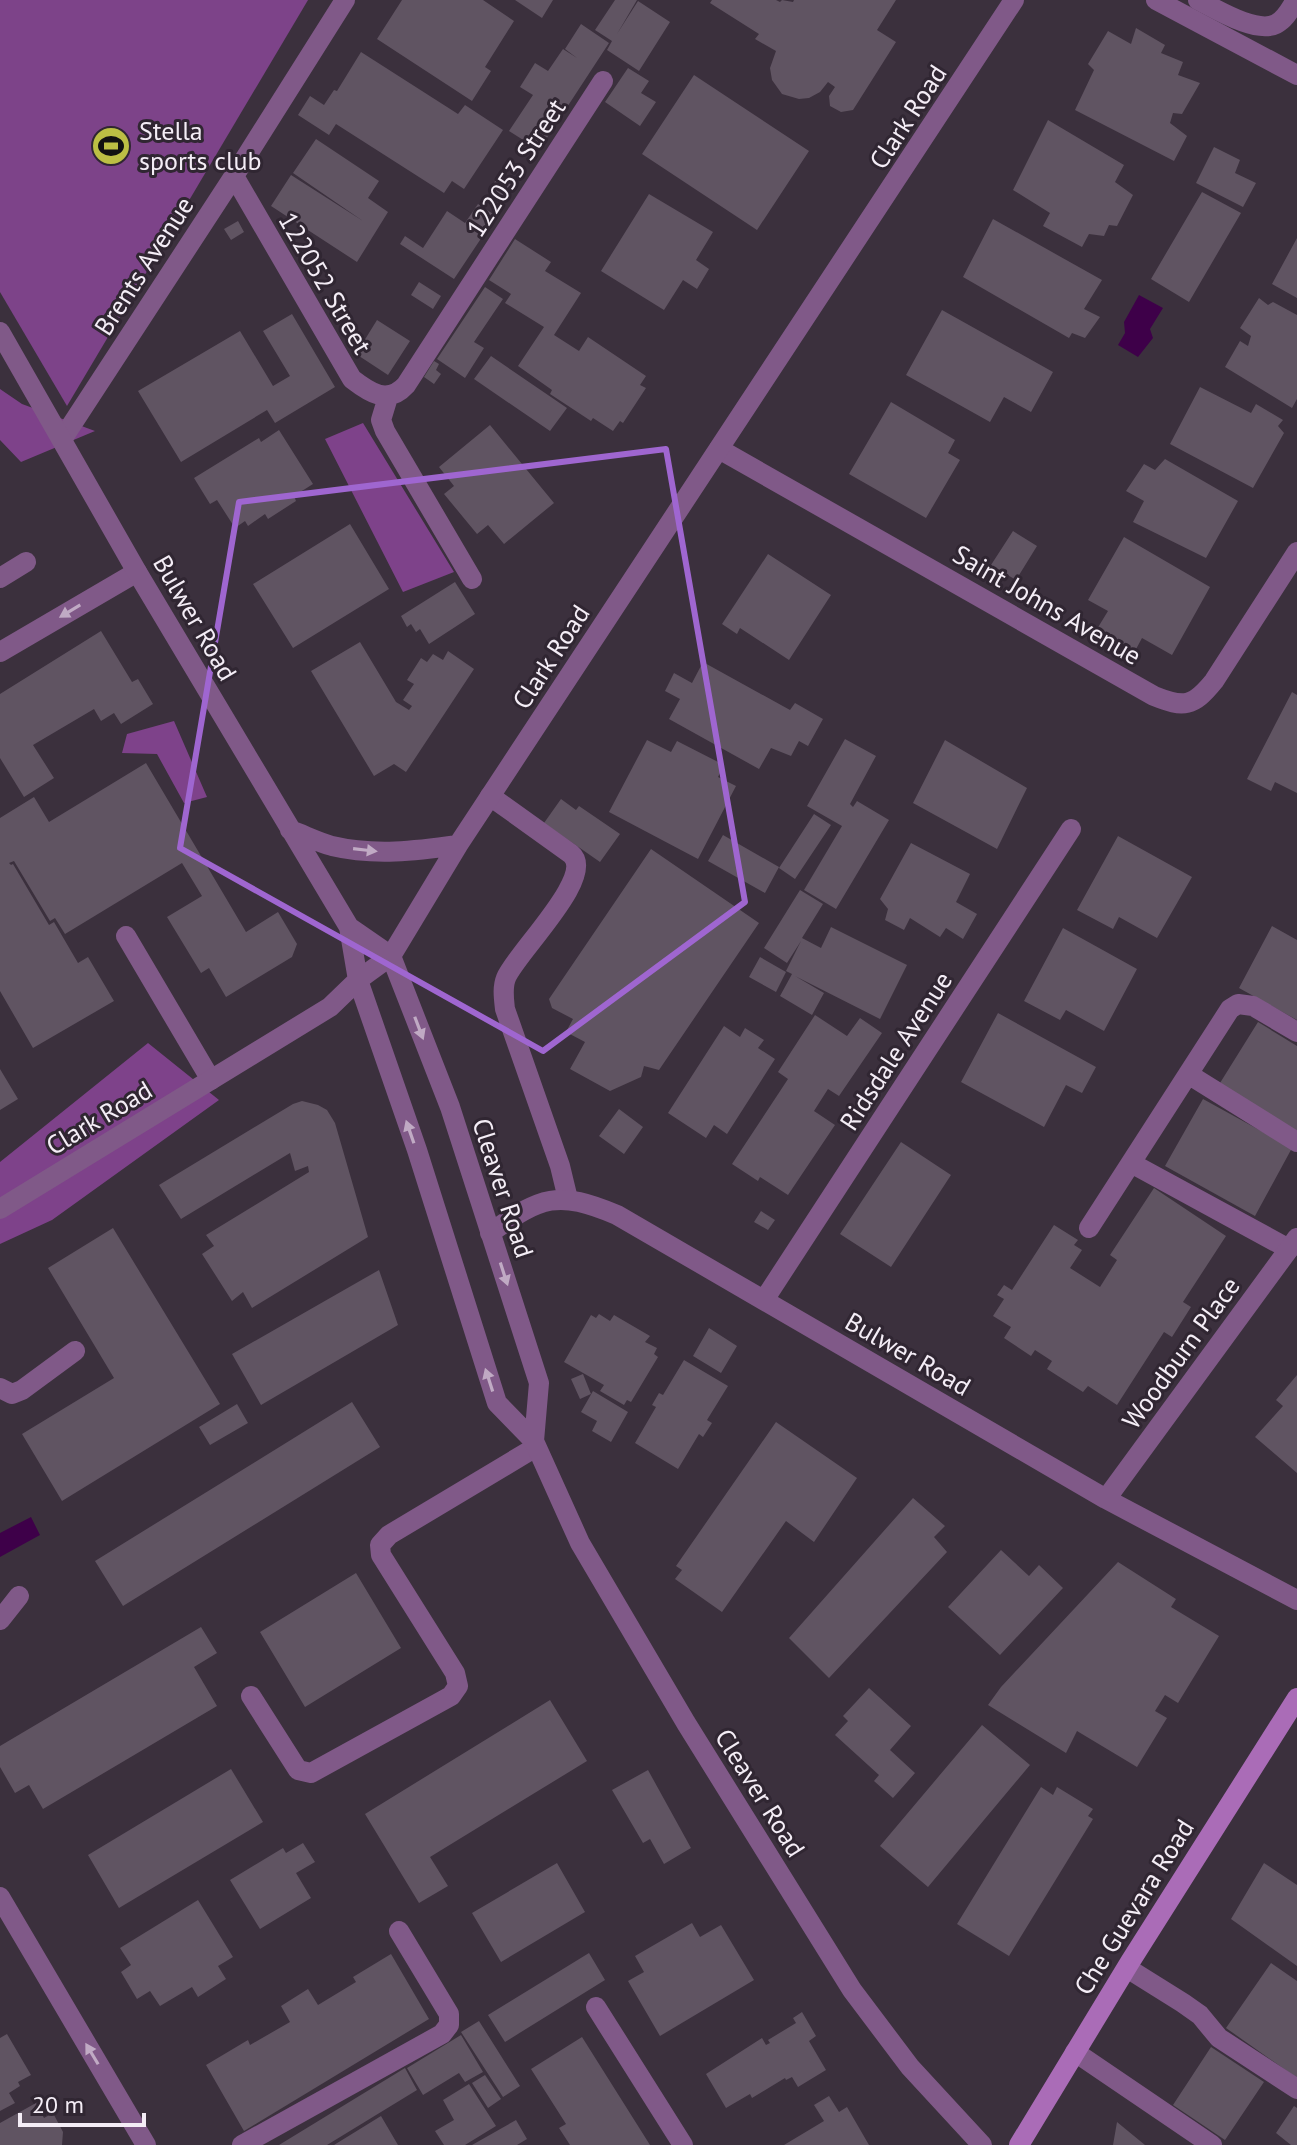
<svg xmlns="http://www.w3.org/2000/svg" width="1297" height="2145" font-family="'PT Sans',sans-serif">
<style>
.green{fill:#7d4389}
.forest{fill:#7e428a}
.water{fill:#3e0049}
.building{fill:#605462}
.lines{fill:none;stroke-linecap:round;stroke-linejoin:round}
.service{stroke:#805988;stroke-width:20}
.minor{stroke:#805988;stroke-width:20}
.tertiary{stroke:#805988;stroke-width:20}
.secondary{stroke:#aa6cb7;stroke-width:20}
.oneway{fill:#c0aac4}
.marked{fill:none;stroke:#9f66d0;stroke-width:6;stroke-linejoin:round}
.labels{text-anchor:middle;stroke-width:6;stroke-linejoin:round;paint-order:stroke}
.street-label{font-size:26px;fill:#f4edf6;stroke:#302632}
.poi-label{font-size:26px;fill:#f4edf6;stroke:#302632;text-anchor:start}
</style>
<rect width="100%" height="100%" fill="#3b303d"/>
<path class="green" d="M0,0H308L67,406L0,292Z"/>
<path class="forest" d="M0,389L22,404L95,431L21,462L0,440Z
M363,423L454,572L403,592L325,439Z
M174,721L207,797L184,803L157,754L122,753L127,734Z
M148,1043L219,1100L52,1220L0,1244V1162Z"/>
<path class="water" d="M1139,295L1163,308L1150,329L1153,338L1138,357L1118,345L1125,333L1124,322Z
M31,1517L40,1535L0,1557V1533Z"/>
<path class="building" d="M402,0H483L514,21L485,67L491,71L472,101L377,39Z
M515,0H553L542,18Z
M615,0H637L617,34L638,1L670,22L639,71L607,50L612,41L595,30Z
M712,0H776L780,2L782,0L793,2L794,0H896L877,30L896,42L853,110L841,112L830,106L829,96L835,87L828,82L820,92L809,98L799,99L782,94L772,80L770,68L776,51L755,39L759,34L710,3Z
M581,24L609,43L539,150L509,131L533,95L520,87L535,63L548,71L563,49L577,58L565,49Z
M1136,28L1165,45L1161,53L1183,62L1178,75L1200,83L1182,114L1173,113L1170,123L1187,136L1174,161L1075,110L1094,70L1088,64L1108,31L1131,44Z
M361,52L458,114L465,105L503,130L464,189L452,181L444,193L336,124L329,135L298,115L310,96L324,105L334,90L337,91Z
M628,68L649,81L641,93L656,102L640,126L605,102Z
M694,75L809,151L757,230L642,154Z
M1048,120L1124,165L1115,182L1133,195L1117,226L1109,225L1104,236L1089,234L1082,247L1043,226L1050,213L1013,190Z
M316,139L379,181L368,198L388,212L357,262L271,206L291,175L363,221L293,173Z
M1214,147L1240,160L1235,173L1256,183L1243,207L1196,183Z
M498,176L513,186L504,202L493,195L498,186L494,183Z
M1202,192L1241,213L1189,302L1151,279Z
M649,194L713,232L696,260L709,269L697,289L683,280L664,310L601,271Z
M478,204L496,216L454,279L400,244L405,236L423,248L447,211L465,223Z
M993,219L1102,280L1084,309L1100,317L1085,338L1072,333L1069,338L963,277Z
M238,221L244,232L231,240L224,229Z
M1297,238V298L1272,284Z
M515,239L551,262L545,271L581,293L554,335L579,351L588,337L646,376L640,385L646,388L623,423L620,421L613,431L593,418L591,421L550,394L552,390L518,366L544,327L505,303L511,294L489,280Z
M419,282L441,296L433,309L411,295Z
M485,287L503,299L474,342L484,348L465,378L437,359Z
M1259,298L1268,305L1273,302L1297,315V399L1292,408L1225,367L1240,341L1248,346L1251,336L1240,328Z
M942,310L1053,372L1031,412L1004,397L990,422L906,375Z
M292,314L335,387L275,423L267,410L181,462L138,391L240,331L273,386L290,376L263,331Z
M377,320L410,341L388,375L356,354Z
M491,356L567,408L550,431L474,379Z
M434,361L439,364L436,370L441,374L434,384L424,377Z
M1200,387L1251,413L1256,404L1283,420L1278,426L1284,433L1253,488L1170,444Z
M891,402L955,440L948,453L960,460L926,518L849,474Z
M490,425L554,503L504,544L488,525L477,534L444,494L454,486L439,467Z
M279,430L313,484L294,496L296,501L268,519L265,514L248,526L245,521L235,528L217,500L210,504L194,478L259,438L261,442Z
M1165,459L1238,501L1206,558L1133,522L1144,501L1126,491L1144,464L1155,470Z
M350,524L389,589L293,648L253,584Z
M1013,531L1037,546L1016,580L991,565Z
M1124,537L1210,587L1172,655L1142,638L1135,651L1097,629L1108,611L1088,600Z
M768,554L831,595L789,660L740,628L737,634L722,624Z
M455,582L475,614L429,644L420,629L416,632L411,624L407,627L401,616Z
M101,631L132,682L138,679L153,704L121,724L114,713L101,721L94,709L33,745L54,778L24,797L0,758V694Z
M360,642L396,702L409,710L412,706L403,700L414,684L407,680L421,658L427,662L433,654L443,660L448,651L474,669L406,772L394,764L374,776L311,671Z
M703,662L790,710L795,703L823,719L808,746L799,741L791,756L771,748L759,769L669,719L680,699L665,691L674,673L692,683Z
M1292,692L1297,695V793L1275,782L1271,791L1247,779Z
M845,739L876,756L850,804L853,807L857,801L889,820L836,909L804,890L842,826L807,806Z
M647,740L671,752L677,741L724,765L718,777L736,786L698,859L609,812Z
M945,740L1027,788L997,849L913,803Z
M146,763L246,932L278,912L297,944L292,957L226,997L209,968L201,973L167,917L202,896L182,863L65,934L55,918L50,921L14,861L9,863L11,865L13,864L49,925L54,922L78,963L88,957L114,1001L33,1048L0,991V818L34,797L49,822Z
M561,799L576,810L579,806L620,834L600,862L544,823Z
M814,814L831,825L795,879L779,868Z
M723,835L779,867L765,893L708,861Z
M1118,836L1192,877L1157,938L1119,917L1113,929L1077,910Z
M911,843L970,874L956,902L977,914L963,939L946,928L940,937L910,918L904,930L885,920L888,909L880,899Z
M651,849L759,923L659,1070L644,1066L641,1077L610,1091L570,1069L585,1042L566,1032L573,1019L552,1008L549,999Z
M800,890L823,904L802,938L821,948L831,927L907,965L880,1019L795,976L824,993L812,1015L780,996L792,974L786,971L801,941L787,963L764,948Z
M1272,926L1297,940V1020L1239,988Z
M1063,928L1137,969L1104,1031L1066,1010L1060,1020L1024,1001Z
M760,957L786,972L776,992L749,977Z
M998,1013L1096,1067L1082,1093L1066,1085L1044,1127L961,1082Z
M815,1015L847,1036L860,1018L882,1033L839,1096L828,1089L814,1111L835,1125L788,1195L760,1177L758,1181L732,1164L788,1079L778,1072Z
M1258,1022L1297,1046V1132L1220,1083Z
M724,1026L740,1037L745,1028L764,1040L758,1048L775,1059L727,1134L714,1125L706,1138L668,1113Z
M0,1069L18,1099L0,1110Z
M1203,1099L1292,1148L1255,1216L1165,1166Z
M302,1101L318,1105L327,1110L335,1123L368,1237L252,1308L243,1292L232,1301L202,1254L214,1246L206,1235L309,1172L308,1166L295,1171L290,1153L181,1219L159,1185L293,1104Z
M619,1109L643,1127L624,1154L599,1136Z
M901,1142L951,1175L891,1267L840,1234Z
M1154,1188L1226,1236L1183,1302L1191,1307L1172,1337L1164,1332L1117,1405L1088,1386L1083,1392L1047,1369L1052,1361L1035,1350L1031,1356L1004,1338L1011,1327L993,1316L1004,1299L997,1295L1004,1285L1012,1290L1054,1225L1078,1240L1074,1245L1082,1250L1070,1268L1100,1287L1117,1260L1110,1255Z
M761,1211L775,1220L768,1230L754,1222Z
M113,1228L220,1404L62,1501L22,1434L114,1378L48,1268Z
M379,1270L398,1325L261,1405L232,1354Z
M599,1314L610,1321L614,1315L650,1336L645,1342L657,1348L654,1354L658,1357L631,1402L627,1400L624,1405L600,1391L604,1385L564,1362L591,1315L596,1318Z
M709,1328L737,1346L721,1373L693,1356Z
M684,1360L728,1386L707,1420L712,1423L703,1437L699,1434L678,1469L635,1443L656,1407L652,1405L659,1393L663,1395Z
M583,1374L591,1394L580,1399L571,1379Z
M1297,1375V1473L1255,1437L1283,1406L1276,1400Z
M593,1391L628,1412L611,1442L592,1431L597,1421L581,1412Z
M352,1402L380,1447L123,1606L95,1561Z
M237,1404L248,1423L210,1445L199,1427Z
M776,1422L857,1478L814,1542L786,1521L722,1612L675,1579L682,1570L676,1566Z
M913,1498L945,1526L934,1537L947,1552L829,1678L789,1638Z
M1001,1550L1029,1576L1039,1565L1063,1588L1000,1655L948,1607Z
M1118,1562L1176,1599L1171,1607L1219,1636L1178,1703L1165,1695L1155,1711L1167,1718L1137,1767L1077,1731L1066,1753L988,1705L1001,1687Z
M356,1573L401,1648L305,1707L260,1632Z
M201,1627L217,1653L194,1667L217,1706L43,1809L29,1785L15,1793L0,1767V1746Z
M869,1688L911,1726L890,1750L915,1773L893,1798L874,1781L879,1775L835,1735L848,1721L843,1716Z
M550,1700L587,1761L430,1857L448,1886L419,1903L365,1814Z
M982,1725L1030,1765L928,1887L880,1846Z
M231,1769L263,1822L119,1908L88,1855Z
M648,1770L691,1848L664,1864L650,1839L643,1843L612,1790Z
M1041,1787L1053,1795L1057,1787L1093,1809L1088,1816L1093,1819L1009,1956L957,1924Z
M303,1843L315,1862L296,1873L311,1898L260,1929L230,1880L283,1848L286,1853Z
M557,1863L585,1912L501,1962L472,1913Z
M1264,1863L1297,1885V1966L1231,1919Z
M198,1900L233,1957L218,1966L226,1979L198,1997L192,1987L160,2006L150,1991L137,1999L121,1972L131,1965L120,1948Z
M692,1923L700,1937L721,1925L754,1980L660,2036L628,1981L644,1972L635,1956Z
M589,1953L605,1980L505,2042L488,2015Z
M391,1954L429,2019L244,2131L206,2065L248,2040L250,2045L290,2022L281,2006L308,1989L318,2005L356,1982L353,1977Z
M1271,1963L1297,1981V2078L1226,2028Z
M802,2012L816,2036L809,2041L826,2070L798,2087L792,2077L786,2080L785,2078L752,2098L750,2094L726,2108L706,2074L762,2038L766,2045L770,2043L768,2040L796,2023L793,2018Z
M479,2021L520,2086L503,2097L461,2032Z
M7,2034L31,2075L18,2082L20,2086L9,2093L15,2103L0,2111V2038Z
M461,2035L483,2072L465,2082L459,2073L423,2095L407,2068Z
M582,2037L650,2145H570L559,2128L566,2124L531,2069Z
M1211,2047L1264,2082L1225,2140L1173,2105Z
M405,2068L417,2090L327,2145H279Z
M485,2075L501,2099L488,2108L472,2083Z
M469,2084L496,2126L465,2145H444L435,2131L454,2120L443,2100Z
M829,2096L839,2112L847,2107L869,2145H784L824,2121L814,2105Z
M36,2103L44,2118L53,2113L63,2132L62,2145H0V2123Z
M1294,2106L1297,2108V2145H1291L1276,2133Z
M381,2116L398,2145H334Z
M516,2120L527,2139L517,2145H472Z
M1117,2122L1145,2145H1113Z"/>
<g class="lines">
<path class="service" d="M1198,0C1216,9 1256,34 1276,24C1286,19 1290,9 1296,0
M0,578L26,562
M490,796L571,854C597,876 516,953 506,978C502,988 504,999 505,1009L560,1166L568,1199
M126,936L211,1080
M1188,1074L1297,1142
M1131,1163L1289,1249
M1089,1228L1230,1009L1238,1004L1253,1006L1297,1032
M0,1388L12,1394L22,1390L75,1351
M0,1620L19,1596
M251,1696L298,1770L311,1773L451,1696L458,1686L455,1673L381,1555L380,1545L389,1535L536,1447
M1127,1968L1183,2003L1200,2015L1219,2038L1297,2089
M596,2007L683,2145
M1075,2052L1212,2145
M242,2145L442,2034L449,2025V2014L399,1931"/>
<path class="minor" d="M1156,0L1297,75
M234,176L352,379C370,393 388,405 406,385L603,81
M388,397L381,420L385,431L472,579
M63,438L234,176L345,0
M719,449L1154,696C1184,708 1193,707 1214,681L1297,552
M0,652L137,572
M490,1233C542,1196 557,1190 617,1215L1106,1499L1297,1600
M764,1300L1071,829
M1106,1499L1297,1238
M0,1897L146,2145"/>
<path class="tertiary" d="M0,332L137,572L349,927L358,980L417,1150L497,1403L534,1441L580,1543L686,1723L852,1990L910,2067L982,2145
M290,830C304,835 318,842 332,846C374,856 416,851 458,845
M349,927L391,956L450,1107L539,1383L534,1441
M0,1209L330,1007L358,980L391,956L458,845L1014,0"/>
<path class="secondary" d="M1019,2145L1130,1962L1297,1698"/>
</g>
<defs><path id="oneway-solid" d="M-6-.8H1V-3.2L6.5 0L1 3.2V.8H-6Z" transform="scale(2)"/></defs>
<g class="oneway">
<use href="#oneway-solid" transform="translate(70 611) rotate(149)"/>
<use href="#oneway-solid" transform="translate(365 850) rotate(7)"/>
<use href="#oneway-solid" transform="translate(419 1028) rotate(69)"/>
<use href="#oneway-solid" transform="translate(410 1132) rotate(-109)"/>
<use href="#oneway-solid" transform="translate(504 1274) rotate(72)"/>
<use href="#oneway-solid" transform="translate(489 1380) rotate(-108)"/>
<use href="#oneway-solid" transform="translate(92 2054) rotate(-121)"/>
</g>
<path class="marked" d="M666,449L745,902L543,1051L180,848L239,502Z"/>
<defs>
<symbol id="stadium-disc" viewBox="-11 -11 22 22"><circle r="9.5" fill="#bcbf44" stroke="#302632"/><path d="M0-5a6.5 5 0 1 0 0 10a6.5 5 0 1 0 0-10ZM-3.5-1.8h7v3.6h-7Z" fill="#111"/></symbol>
</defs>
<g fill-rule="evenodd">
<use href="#stadium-disc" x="89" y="124" width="44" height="44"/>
</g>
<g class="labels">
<g class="street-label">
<text transform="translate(908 117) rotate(-57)" y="9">Clark Road</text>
<text transform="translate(516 168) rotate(-57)" y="9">122053 Street</text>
<text transform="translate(144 266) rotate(-57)" y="9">Brents Avenue</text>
<text transform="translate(325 283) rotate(60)" y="9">122052 Street</text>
<text transform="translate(1047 605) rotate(30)" y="9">Saint Johns Avenue</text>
<text transform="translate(195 618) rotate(60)" y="9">Bulwer Road</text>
<text transform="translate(551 657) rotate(-57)" y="9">Clark Road</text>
<text transform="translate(896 1051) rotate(-57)" y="9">Ridsdale Avenue</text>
<text transform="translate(99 1118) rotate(-31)" y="9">Clark Road</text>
<text transform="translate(503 1188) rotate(72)" y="9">Cleaver Road</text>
<text transform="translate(1181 1353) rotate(-54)" y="9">Woodburn Place</text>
<text transform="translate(908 1354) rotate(30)" y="9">Bulwer Road</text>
<text transform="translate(760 1793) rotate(58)" y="9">Cleaver Road</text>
<text transform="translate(1134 1907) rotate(-58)" y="9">Che Guevara Road</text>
</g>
<g class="poi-label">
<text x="139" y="140">Stella<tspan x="139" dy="30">sports club</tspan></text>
</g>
</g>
<path d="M20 2113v12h124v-12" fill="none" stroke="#f4edf6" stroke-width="4"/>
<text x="32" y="2113" font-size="24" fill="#f4edf6" stroke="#302632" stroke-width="6" paint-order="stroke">20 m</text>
</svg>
